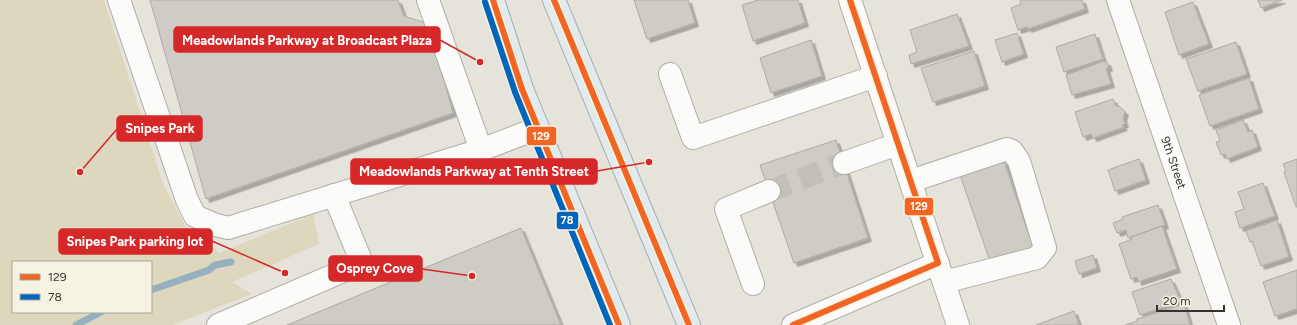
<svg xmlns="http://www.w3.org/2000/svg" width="1297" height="325" font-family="Figtree,sans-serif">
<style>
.green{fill:#ddd7be;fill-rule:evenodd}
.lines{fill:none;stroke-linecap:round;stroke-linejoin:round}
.stream{stroke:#96b0bf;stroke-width:7}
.building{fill:#ceccc5;stroke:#adaca5;filter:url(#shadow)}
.minor-tunnel{stroke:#c2c0b7;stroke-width:22;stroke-dasharray:22 11;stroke-linecap:butt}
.minor-casing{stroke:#afada6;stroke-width:24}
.major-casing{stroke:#a2aeb0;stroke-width:24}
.minor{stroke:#fbfbf9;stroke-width:22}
.major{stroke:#e3eaed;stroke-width:22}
.bus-1-casing{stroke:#f7f3e3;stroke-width:9}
.bus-2-casing{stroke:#f7f3e3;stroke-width:9}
.bus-1{stroke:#f26522;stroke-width:6}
.bus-2{stroke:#0065bd;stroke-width:6}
.labels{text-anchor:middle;stroke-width:3;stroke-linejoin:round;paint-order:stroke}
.street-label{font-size:12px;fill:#34332d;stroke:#f7f3e3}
.leader{fill:none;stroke:#d62828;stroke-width:1.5}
.callout-dot{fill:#d62828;stroke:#f7f3e3;stroke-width:1.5}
.callout{fill:#d62828;stroke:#d62828;stroke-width:1.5}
.callout-label{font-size:13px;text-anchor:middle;font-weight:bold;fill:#fff}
.line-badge{stroke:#f7f3e3;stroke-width:1.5}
.badge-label{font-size:11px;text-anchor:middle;font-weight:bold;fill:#fff}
</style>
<defs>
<filter id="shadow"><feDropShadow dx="3.5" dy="3.5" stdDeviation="0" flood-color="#0004"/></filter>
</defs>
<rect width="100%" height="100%" fill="#e5e3da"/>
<path class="green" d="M0,0H104L163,184L186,227L219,253L313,214L319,244L232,282L252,294L172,325H0ZM13,262H151V312H13Z"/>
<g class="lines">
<path class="stream" d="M151,290L209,270L215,265L231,262
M76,325L101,312"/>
</g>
<path class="building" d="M150,0H398L404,16L429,24L453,113L206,199Z
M634,0H688L695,23L647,39Z
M758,0H798L805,23L753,41L742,5Z
M1022,0H1082L1085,9L1028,29L1027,27L1018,30L1011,8L1021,4L1020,1Z
M1258,0H1282L1261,8Z
M1193,2L1209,44L1179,55L1165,12Z
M957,14L969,46L911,64L909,55L917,52L910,30Z
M1017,33L1024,54L1002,62L995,40Z
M1095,34L1103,59L1064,72L1056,47Z
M811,40L822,76L771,93L760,58Z
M1236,42L1247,74L1198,91L1186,59Z
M974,51L985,86L933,102L921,68Z
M1104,61V62H1107L1109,68H1106L1111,84L1072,95L1066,75Z
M1249,78L1259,109L1210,126L1199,95Z
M1113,99L1116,106H1119L1125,112L1123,118L1125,124L1122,125L1124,127L1093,138L1091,134L1083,137L1075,112Z
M1243,120L1248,132L1252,130L1258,147L1227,159L1225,154L1221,155L1216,142L1220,141L1216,130Z
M836,140L868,238L794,263L760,165Z
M1139,159L1146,180L1115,191L1108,170Z
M1297,159V207H1296L1284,172L1286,171L1283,164Z
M1004,161L1034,250L991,264L960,175Z
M1263,183L1275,216L1240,228L1235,212L1244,209L1238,192Z
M1158,205L1165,225L1128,238L1126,230L1117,233L1113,223L1123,219L1122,217Z
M1277,220L1289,257L1261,266L1252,241L1250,242L1246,231Z
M1162,226L1177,269L1138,282L1137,277L1131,279L1119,244L1132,239L1131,237Z
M521,228L561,325H287Z
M1093,255L1097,268L1079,274L1075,261Z
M1297,270V309L1275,316L1263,282Z
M1171,279L1181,301L1140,315L1132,292Z
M1184,304L1190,325H1125L1137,321V319Z
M1074,311L1079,325H1036Z"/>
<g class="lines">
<path class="minor-tunnel" d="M769,191L844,163"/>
<defs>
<g id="minor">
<path d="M119,0L187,200L195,216L216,225L228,228L481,150L538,128"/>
<path d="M428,0L481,150"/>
<path d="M850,0L958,325"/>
<path id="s1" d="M1118,0L1229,325"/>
<path d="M670,74L693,138L876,76"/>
<path d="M844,163L898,144"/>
<path d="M911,181L1007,149L1012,151L1019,161L1045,248L1037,258L944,282"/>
<path d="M753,284L726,209L769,191"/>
<path d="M218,325L362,263L334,195"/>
<path d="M793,325L938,263"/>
</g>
<path id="major" d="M493,0L522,89L619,325
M554,0L689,325"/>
</defs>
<use href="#minor" class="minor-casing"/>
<use href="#major" class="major-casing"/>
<use href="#minor" class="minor"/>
<use href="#major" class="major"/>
<defs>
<path id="bus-1" d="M493,0L522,89L619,325
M554,0L689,325
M793,325L938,263L850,0"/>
<path id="bus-2" d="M485,2L515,92L610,325"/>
</defs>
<use href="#bus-1" class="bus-1-casing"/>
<use href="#bus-2" class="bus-2-casing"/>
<use href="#bus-1" class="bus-1"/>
<use href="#bus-2" class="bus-2"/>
</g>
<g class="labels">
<g class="street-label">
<text dy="4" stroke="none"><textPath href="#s1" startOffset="172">9th Street</textPath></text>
</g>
</g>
<path class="leader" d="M480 62L440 40M80 172L117 129M649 162L597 171M285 273L212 241M472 276L422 269"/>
<g class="callout-dot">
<circle cx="480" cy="62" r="4"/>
<circle cx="80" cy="172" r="4"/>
<circle cx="649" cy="162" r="4"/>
<circle cx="285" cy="273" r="4"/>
<circle cx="472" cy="276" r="4"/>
</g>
<g class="callout">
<rect x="174" y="27" width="266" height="25" rx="4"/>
<rect x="117" y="116" width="85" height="25" rx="4"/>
<rect x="351" y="159" width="246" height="25" rx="4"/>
<rect x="59" y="229" width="153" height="25" rx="4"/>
<rect x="329" y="256" width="93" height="25" rx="4"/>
</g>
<g class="callout-label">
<text x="307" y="45">Meadowlands Parkway at Broadcast Plaza</text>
<text x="160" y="133">Snipes Park</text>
<text x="474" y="176">Meadowlands Parkway at Tenth Street</text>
<text x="135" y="246">Snipes Park parking lot</text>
<text x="375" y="273">Osprey Cove</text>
</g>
<g class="line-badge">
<rect x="526" y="126" width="31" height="20" rx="4" fill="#f26522"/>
<rect x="904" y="197" width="30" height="19" rx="4" fill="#f26522"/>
<rect x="556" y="211" width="23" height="19" rx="4" fill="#0065bd"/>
</g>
<g class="badge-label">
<text x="541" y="140">129</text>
<text x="919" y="210">129</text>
<text x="567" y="224">78</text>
</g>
<rect x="12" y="261" width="140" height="52" fill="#f7f3e3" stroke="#a9a69a"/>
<rect x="20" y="274" width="20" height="6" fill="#f26522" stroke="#a9a69a"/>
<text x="48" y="281" font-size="12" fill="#34332d">129</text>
<rect x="20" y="294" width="20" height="6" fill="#0065bd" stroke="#a9a69a"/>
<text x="48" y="301" font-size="12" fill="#34332d">78</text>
<path d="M1157 305v6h67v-6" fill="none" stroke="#34332d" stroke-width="2"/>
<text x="1163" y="305" font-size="12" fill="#34332d" stroke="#f7f3e3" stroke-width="3" paint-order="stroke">20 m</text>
</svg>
